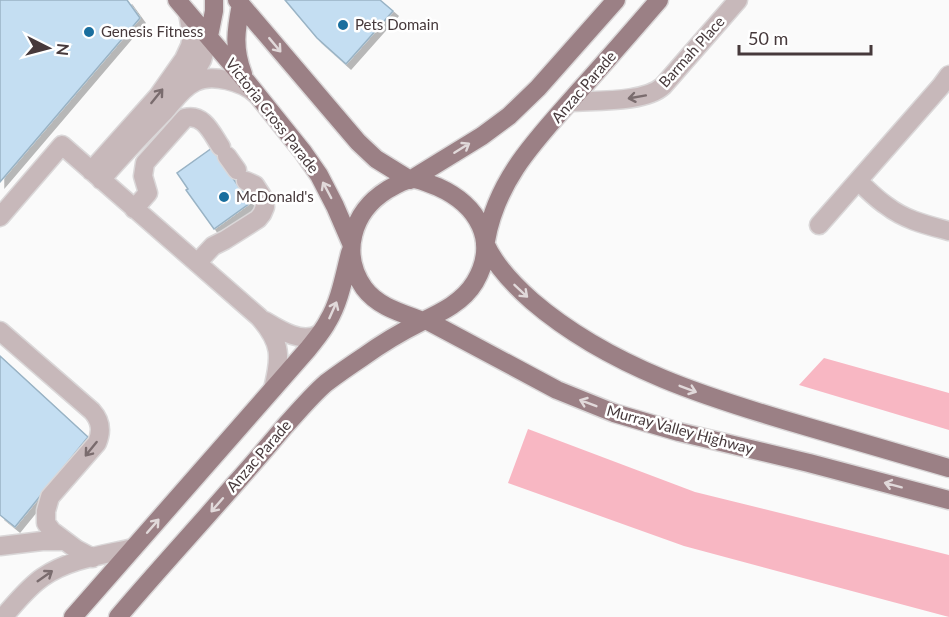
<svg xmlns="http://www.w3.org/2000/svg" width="949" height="617" font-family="Lato,sans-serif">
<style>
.green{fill:#f8b7c3}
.building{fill:#c4def2;stroke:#99b3c5;stroke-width:1.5;filter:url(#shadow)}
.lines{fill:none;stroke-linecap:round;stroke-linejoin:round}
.minor-casing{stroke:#dad7d8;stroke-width:21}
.major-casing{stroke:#dad7d8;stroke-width:21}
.minor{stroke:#c7b8ba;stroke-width:18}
.major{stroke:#9b8085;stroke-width:18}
.oneway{stroke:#e1d9da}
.oneway2{stroke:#7a6c6e}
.poi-dot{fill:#196e9e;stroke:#fff;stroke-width:2}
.labels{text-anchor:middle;stroke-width:5;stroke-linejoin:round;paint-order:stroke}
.poi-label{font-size:15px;fill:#46393b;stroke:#fff;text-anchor:start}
.street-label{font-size:15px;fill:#46393b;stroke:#fff}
</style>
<defs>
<filter id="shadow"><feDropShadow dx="5" dy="5" stdDeviation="0" flood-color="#0004"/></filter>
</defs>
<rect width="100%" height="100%" fill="#fafafa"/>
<path class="green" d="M824,358L949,393V430L799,385Z
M528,429L695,492L949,555V617L684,546L508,483Z"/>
<path class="building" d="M0,0H127L140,18L0,182Z
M285,0H380L393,11L346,64L317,38Z
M212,148L250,203L214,229L186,190L188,189L177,173Z
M0,356L88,437L15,527L0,515Z"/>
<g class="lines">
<defs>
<path id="minor" d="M187,86L202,60L209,36
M570,102C594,100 645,103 663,86L738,0
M227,156L237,170
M91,171L158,96L184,59L190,46L192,36L188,13
M101,180C121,156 143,134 165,111C174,101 182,88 195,82C212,73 243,82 256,94
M858,181C867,189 876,199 887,206C905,220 927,225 949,231
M134,209L148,193L143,176L145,163L185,118C204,113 212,134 221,147
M0,217L62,145L259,317C282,343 281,357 273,389
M819,225L941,86L949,75
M197,263L213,246L225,240L258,219L262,214L265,207L264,199L255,185L246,181
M265,321C280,330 302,344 319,334
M0,331L92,411C101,421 102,431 97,443L50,497L46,511V523L52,531L76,549L93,558
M0,546L42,541H64
M3,617C16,603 28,587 43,577C69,559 103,555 133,548"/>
<path id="major" d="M177,0L246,81L303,152L319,175L335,206L351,243
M237,0L358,142L376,159L410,180
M241,4C236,30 233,48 243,74
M209,36L214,11V0
M412,179L482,136L509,116L538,88L616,0
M486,241C497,177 539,137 580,90C607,60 633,30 659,0
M486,245C496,267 514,285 532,301C610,368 711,399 808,427C855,441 902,454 949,468
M426,320L557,390L614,413L679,432L809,463L949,500
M73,617L308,349C315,340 323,331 328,321C340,301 344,276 350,253
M118,617C156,572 196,529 235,484C252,465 269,445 285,426C298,412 311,396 326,383C338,374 351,365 363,357C381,344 401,332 421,322C442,312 463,302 475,282C499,241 478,205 438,187C430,184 420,179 412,179C403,180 394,186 387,190C352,212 340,254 364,288C378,307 402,313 423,321"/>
</defs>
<use href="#minor" class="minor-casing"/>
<use href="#major" class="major-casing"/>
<use href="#minor" class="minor"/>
<use href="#major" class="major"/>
</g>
<defs><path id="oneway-shaft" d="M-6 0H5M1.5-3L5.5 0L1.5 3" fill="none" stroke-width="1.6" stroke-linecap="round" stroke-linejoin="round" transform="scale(1.5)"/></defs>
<g class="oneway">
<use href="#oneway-shaft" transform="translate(275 45) rotate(50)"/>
<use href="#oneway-shaft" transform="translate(462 148) rotate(-32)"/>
<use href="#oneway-shaft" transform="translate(327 190) rotate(-118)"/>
<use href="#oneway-shaft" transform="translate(521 291) rotate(43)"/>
<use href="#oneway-shaft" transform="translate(333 310) rotate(-66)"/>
<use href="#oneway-shaft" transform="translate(688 389) rotate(21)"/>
<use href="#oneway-shaft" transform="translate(588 403) rotate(-159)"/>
<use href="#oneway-shaft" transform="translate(893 485) rotate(-165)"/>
<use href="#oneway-shaft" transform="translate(217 505) rotate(131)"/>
<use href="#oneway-shaft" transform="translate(153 526) rotate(-49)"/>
</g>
<g class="oneway2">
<use href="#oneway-shaft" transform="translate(157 96) rotate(-51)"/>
<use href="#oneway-shaft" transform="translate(637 97) rotate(170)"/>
<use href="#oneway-shaft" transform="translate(91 449) rotate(129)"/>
<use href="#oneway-shaft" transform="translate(45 576) rotate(-35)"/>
</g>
<g class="poi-dot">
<circle cx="343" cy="25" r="6"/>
<circle cx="89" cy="32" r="6"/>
<circle cx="224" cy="197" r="6"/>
</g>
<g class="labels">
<g class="poi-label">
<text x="355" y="30">Pets Domain</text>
<text x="101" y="37">Genesis Fitness</text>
<text x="236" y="202">McDonald's</text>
</g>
<g class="street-label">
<text transform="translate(692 52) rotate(-48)" y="5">Barmah Place</text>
<text transform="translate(584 87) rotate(-49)" y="5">Anzac Parade</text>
<text transform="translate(272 116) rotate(52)" y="5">Victoria Cross Parade</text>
<text transform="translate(680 430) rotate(15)" y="5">Murray Valley Highway</text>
<text transform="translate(259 456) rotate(-49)" y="5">Anzac Parade</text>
</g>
</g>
<g transform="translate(48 48) rotate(96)" stroke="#ffffff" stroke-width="4.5" paint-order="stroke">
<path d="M0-4.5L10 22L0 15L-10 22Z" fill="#46393b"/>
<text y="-9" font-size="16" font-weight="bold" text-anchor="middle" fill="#46393b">N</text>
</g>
<path d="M739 45v9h132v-9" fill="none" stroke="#46393b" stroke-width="3"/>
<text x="748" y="45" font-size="18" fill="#46393b" stroke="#ffffff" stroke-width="4.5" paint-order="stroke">50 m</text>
</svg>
